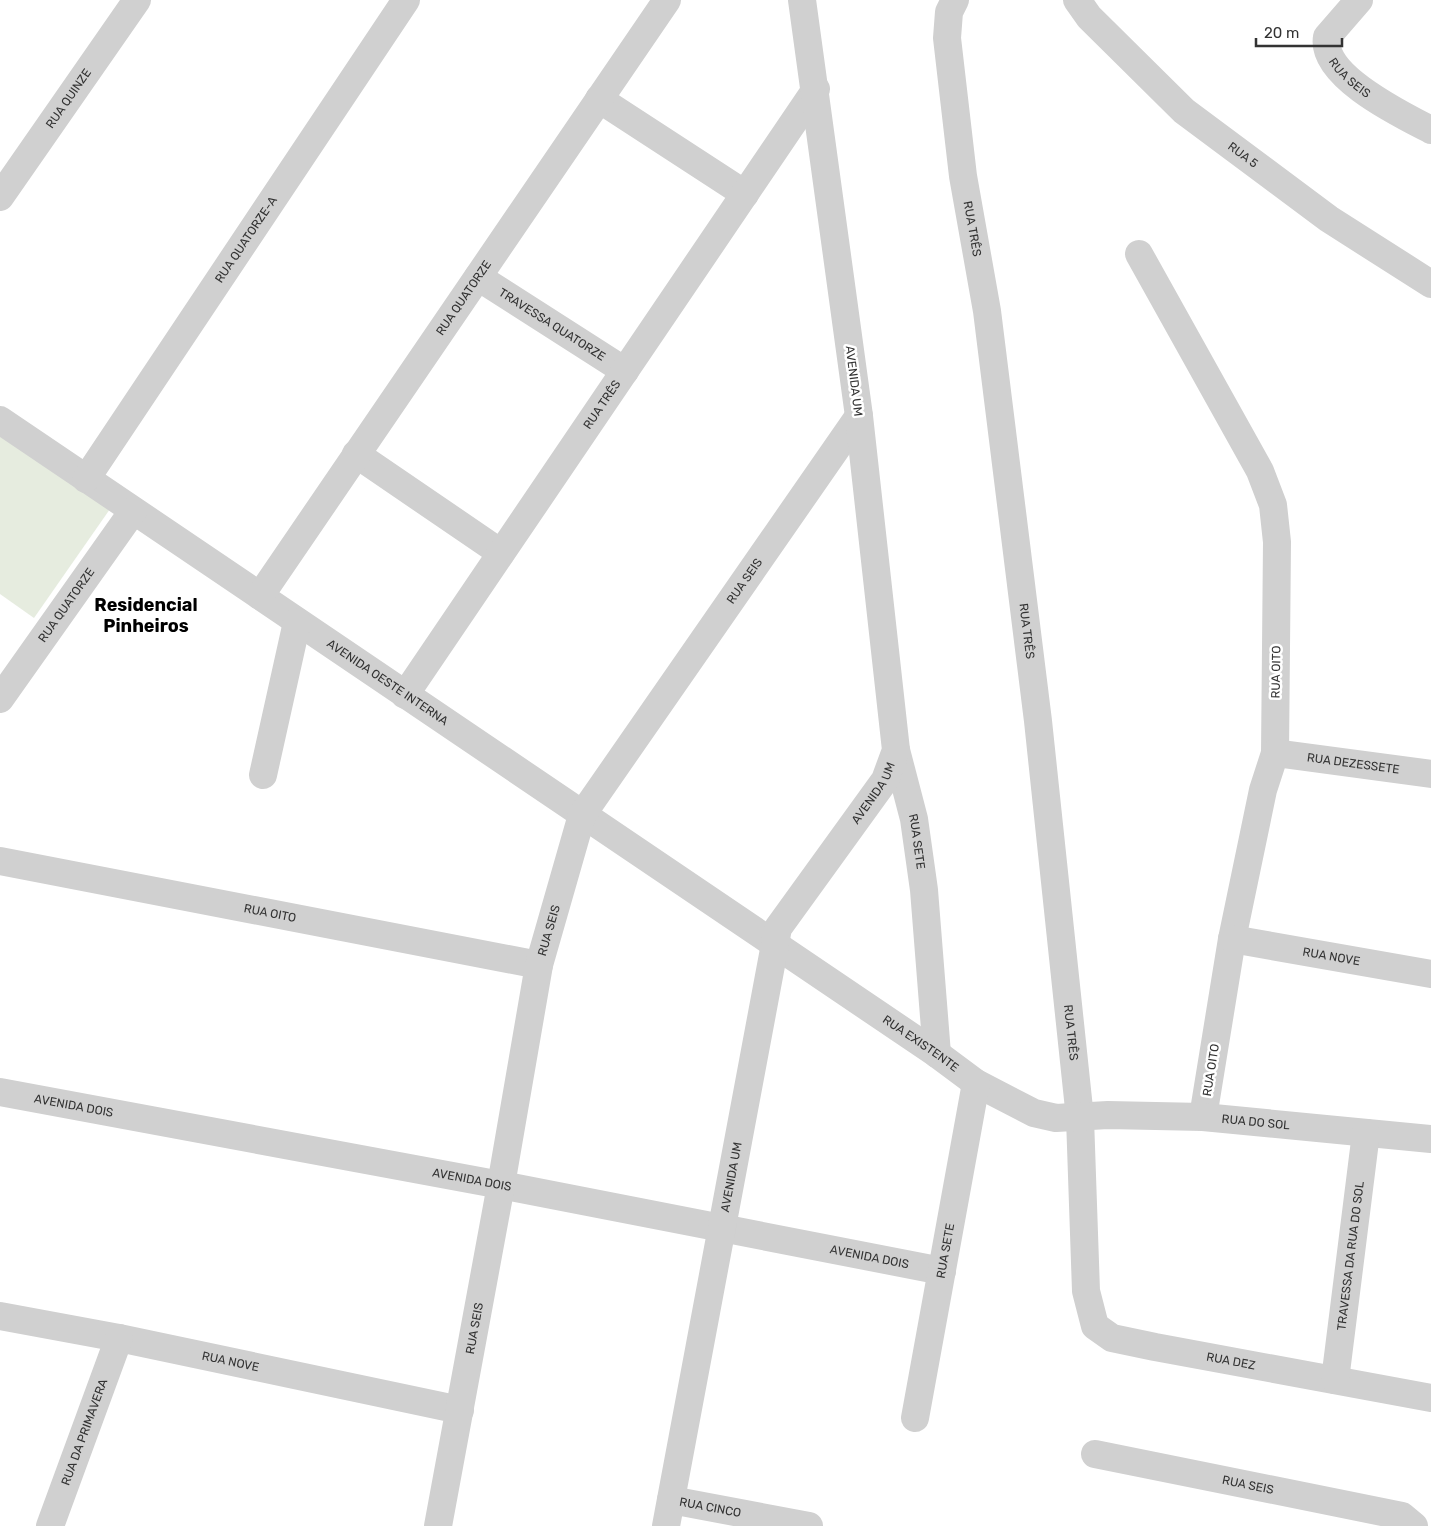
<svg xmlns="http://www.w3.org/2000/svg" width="1431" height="1526" font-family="Rubik,sans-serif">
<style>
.green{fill:#e6ecdf}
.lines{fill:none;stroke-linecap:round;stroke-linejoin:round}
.minor{stroke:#d0d0d0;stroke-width:28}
.labels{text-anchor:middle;stroke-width:5;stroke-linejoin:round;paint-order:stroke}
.street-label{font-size:12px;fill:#333;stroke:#fff}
.district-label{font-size:18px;font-weight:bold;fill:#000;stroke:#fff}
</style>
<rect width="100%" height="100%" fill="#fff"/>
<path class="green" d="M0,433L110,509L34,618L0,594Z"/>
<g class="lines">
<g class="minor">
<path id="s1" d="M955,0L949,12L947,38L963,176L987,311L1038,721L1080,1118L1086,1291L1095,1326L1112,1338L1155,1347L1431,1398"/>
<path id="s2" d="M1077,0L1089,17L1184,111L1329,219L1431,284"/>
<path id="s3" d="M1359,0L1327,37C1320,76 1402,115 1431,130"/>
<path d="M599,99L745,194"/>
<path id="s4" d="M0,197L137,0"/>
<path d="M1139,254L1260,471L1273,505L1277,542L1275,753L1263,790L1232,939L1203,1117"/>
<path id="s5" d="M478,277L625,371"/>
<path id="s6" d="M0,420L937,1054L976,1083L1034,1113L1056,1118L1108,1115L1203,1117L1431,1139"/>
<path d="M356,454L501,553"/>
<path id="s7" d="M86,479L406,0"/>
<path id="s8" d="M260,596L667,0"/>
<path id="s9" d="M405,695L816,89"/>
<path id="s10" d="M0,699L133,511"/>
<path id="s11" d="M896,750L914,819L924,890L937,1054"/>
<path id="s12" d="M1275,753L1431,774"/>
<path d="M263,775L297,622"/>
<path id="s13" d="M0,861L539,965"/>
<path id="s14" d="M1232,939L1431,974"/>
<path id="s15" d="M0,1092L501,1185L942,1271"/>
<path id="s16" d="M0,1316L119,1338L460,1410"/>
<path id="s17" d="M1335,1380L1366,1133"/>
<path id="s18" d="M915,1418L976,1083"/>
<path id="s19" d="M1095,1454L1402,1516L1414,1526"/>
<path id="s20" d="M671,1500L809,1526"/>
<path id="s21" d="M50,1526L119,1338"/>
<path id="s22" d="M438,1526L501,1185L539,965L582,815L859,416"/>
<path id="s23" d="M666,1526L778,928L885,780L896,750L859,416L802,0"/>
</g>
</g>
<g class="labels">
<g class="street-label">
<text dy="4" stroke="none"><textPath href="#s3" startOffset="98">RUA SEIS</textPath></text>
<text dy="4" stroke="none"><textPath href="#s4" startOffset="120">RUA QUINZE</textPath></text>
<text dy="4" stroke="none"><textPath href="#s2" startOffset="228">RUA 5</textPath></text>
<text dy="4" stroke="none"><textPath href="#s1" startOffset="232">RUA TRÊS</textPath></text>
<text dy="4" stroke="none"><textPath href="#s7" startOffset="288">RUA QUATORZE-A</textPath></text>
<text dy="4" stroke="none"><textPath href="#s8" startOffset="361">RUA QUATORZE</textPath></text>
<text dy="4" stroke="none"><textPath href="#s5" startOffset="88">TRAVESSA QUATORZE</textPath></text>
<text transform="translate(854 381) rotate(83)" y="4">AVENIDA UM</text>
<text dy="4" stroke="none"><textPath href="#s9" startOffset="351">RUA TRÊS</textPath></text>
<text dy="4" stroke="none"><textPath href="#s22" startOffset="1011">RUA SEIS</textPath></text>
<text dy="4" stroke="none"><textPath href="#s10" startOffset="115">RUA QUATORZE</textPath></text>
<text dy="4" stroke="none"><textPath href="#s1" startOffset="638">RUA TRÊS</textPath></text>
<text transform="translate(1276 672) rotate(-89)" y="4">RUA OITO</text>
<text dy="4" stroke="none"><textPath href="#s6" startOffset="468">AVENIDA OESTE INTERNA</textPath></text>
<text dy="4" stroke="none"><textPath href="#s12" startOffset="79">RUA DEZESSETE</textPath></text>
<text dy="4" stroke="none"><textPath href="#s23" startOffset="774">AVENIDA UM</textPath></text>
<text dy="4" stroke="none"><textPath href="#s11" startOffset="94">RUA SETE</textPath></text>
<text dy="4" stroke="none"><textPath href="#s13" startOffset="275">RUA OITO</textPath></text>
<text dy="4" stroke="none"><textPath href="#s22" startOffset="606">RUA SEIS</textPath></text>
<text dy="4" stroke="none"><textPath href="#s14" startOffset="101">RUA NOVE</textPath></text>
<text dy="4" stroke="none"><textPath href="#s1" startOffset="1042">RUA TRÊS</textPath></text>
<text dy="4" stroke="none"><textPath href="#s6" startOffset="1112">RUA EXISTENTE</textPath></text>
<text transform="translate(1211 1070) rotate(-81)" y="4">RUA OITO</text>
<text dy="4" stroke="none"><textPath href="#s15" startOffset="75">AVENIDA DOIS</textPath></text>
<text dy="4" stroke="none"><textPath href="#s6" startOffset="1468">RUA DO SOL</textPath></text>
<text dy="4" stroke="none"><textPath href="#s23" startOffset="355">AVENIDA UM</textPath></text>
<text dy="4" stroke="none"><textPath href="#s15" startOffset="480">AVENIDA DOIS</textPath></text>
<text dy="4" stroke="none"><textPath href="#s18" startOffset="170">RUA SETE</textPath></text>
<text dy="4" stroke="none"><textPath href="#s17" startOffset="125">TRAVESSA DA RUA DO SOL</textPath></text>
<text dy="4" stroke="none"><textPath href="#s15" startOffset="885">AVENIDA DOIS</textPath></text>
<text dy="4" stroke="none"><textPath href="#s22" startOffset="201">RUA SEIS</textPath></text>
<text dy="4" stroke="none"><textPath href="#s1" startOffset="1479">RUA DEZ</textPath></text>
<text dy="4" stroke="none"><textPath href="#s16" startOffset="235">RUA NOVE</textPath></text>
<text dy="4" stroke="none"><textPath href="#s21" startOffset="100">RUA DA PRIMAVERA</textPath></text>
<text dy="4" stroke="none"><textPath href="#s19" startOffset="156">RUA SEIS</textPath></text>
<text dy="4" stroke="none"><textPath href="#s20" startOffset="40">RUA CINCO</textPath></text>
</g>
<g class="district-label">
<text x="146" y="611">Residencial<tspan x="146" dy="21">Pinheiros</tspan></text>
</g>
</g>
<path d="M1256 38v8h86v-8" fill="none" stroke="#333333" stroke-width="2.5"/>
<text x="1264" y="38" font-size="15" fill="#333333" stroke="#ffffff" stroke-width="4" paint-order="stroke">20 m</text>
</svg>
